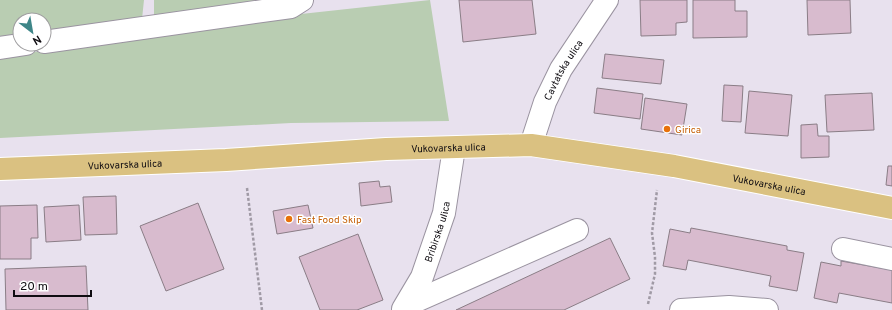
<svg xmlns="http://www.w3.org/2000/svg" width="892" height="310" font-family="Overpass,sans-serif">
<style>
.green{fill:#b9cdb2}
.building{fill:#d8bbce;stroke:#8a7d86}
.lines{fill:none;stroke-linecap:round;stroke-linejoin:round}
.minor-casing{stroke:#9a93a0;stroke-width:24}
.major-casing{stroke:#fff;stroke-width:24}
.path{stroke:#a09aa5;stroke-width:2.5;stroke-dasharray:3 2;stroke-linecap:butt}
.minor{stroke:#fff;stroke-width:22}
.major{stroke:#dac181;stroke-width:22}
.food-dot{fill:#e8710a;stroke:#fff;stroke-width:1.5}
.labels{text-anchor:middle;stroke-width:3;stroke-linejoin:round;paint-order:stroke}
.street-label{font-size:10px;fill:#0f0c11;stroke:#fff}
.food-label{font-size:10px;fill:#c56008;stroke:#fff;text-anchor:start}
</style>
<rect width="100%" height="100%" fill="#e8e1ee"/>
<path class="green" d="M0,0H144L142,19L44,34V20H20V38L0,41Z
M154,0H279L154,20Z
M430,0L449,121L291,123L0,138V57L255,19Z"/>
<path class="building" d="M459,0H532L536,34L463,42Z
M640,0H687V22L676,23V35L641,36Z
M693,0H735V11H747V37L693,38Z
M807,0H850L851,33L808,35Z
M605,54L664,60L661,84L602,78Z
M724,85L743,86L741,122L722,121Z
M597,88L643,94L640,119L594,113Z
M749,91L792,95L788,136L745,133Z
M872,93L874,130L827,132L825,95Z
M645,98L687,104L682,135L641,129Z
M817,124L818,136H829V157L801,158V125Z
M888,166H892V186L886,185Z
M379,181L380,187L390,186L392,202L361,206L359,183Z
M116,196L117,234L85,235L83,197Z
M198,203L224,269L166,291L140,226Z
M37,205L38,238H31V259H0V206Z
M79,205L81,240L46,242L44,207Z
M308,205L313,228L277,234L273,211Z
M691,228L787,246V250L804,253L797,291L769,286L771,276L688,260L686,270L663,266L670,229L690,233Z
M358,234L383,300L357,310H320L299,257Z
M610,238L630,279L564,310H456Z
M841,261L892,270V303L839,293L837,303L814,298L821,262L841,266Z
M86,266L88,310H6L5,269Z"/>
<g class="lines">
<defs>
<g id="minor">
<path d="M44,42L291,7L302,0"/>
<path d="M0,48L26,44"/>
<path id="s1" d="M531,145L545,102L561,69L607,0"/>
<path d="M843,249L892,259"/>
<path d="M407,305L577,230"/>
<path id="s2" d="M403,309L422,277L444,213L454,148"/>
<path d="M681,310L729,307L767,310"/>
</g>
<g id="major">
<path id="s3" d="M0,169L226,160L386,149L531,145L674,166L892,208"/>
</g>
</defs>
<use href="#minor" class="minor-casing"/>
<use href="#major" class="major-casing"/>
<path class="path" d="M247,188L262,310
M648,304L655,274V257L652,233L657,190"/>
<use href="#minor" class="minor"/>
<use href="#major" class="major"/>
</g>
<g class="food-dot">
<circle cx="667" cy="129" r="4"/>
<circle cx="289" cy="219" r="4"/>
</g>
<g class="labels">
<g class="street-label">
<text dy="4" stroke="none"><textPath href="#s1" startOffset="82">Cavtatska ulica</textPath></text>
<text dy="4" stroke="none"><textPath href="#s3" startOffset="449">Vukovarska ulica</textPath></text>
<text dy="4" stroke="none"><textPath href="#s3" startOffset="125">Vukovarska ulica</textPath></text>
<text dy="4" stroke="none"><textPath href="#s3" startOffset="773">Vukovarska ulica</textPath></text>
<text dy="4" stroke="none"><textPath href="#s2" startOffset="85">Bribirska ulica</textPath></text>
</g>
<g class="food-label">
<text x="675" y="133">Girica</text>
<text x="297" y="223">Fast Food Skip</text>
</g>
</g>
<g transform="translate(32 32) rotate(149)"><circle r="19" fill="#ffffff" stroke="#9f9ea0"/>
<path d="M0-3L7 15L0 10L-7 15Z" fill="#3e8688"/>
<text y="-6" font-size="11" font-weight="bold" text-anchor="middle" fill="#0f0c11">N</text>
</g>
<path d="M14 290v6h77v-6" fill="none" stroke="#0f0c11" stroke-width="2"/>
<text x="20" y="290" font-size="12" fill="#0f0c11" stroke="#ffffff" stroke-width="3" paint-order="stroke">20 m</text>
</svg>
